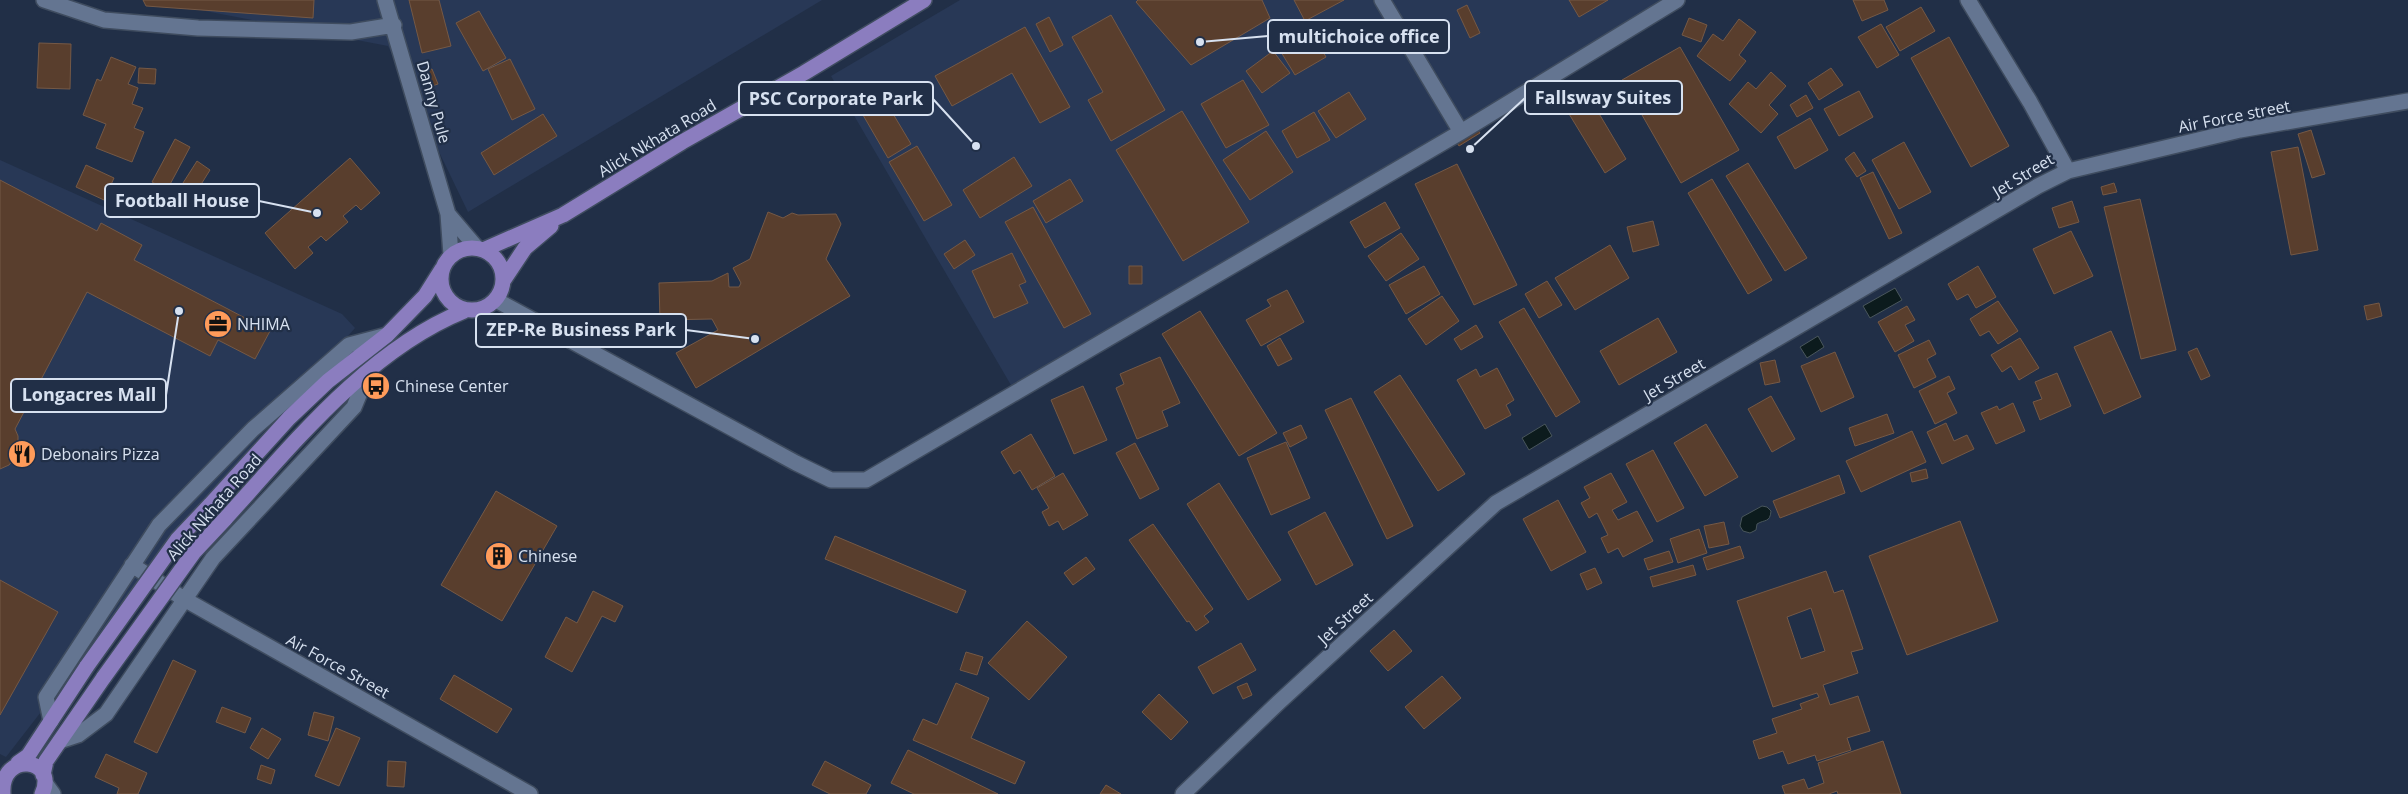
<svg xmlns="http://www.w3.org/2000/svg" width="2408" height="794" font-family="'Open Sans',sans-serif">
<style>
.built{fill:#283856}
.water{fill:#0c1b1d;stroke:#49565c}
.building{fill:#593e2d;stroke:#755946;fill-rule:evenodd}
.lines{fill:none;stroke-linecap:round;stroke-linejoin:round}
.minor-casing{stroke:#3f4c5f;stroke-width:18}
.major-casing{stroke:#3f4c5f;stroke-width:18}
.minor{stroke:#647591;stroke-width:15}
.major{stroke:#8b7dbf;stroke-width:15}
.major-bridge-casing{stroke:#3f4c5f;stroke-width:18;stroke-linecap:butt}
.major-bridge{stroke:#8b7dbf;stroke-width:15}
.labels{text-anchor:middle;stroke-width:4.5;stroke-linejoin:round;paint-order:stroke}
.street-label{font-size:16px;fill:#d7e1f0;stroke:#212f47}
.poi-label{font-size:16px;fill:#d7e1f0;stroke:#212f47;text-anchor:start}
.leader{fill:none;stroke:#d7e1f0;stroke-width:2}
.callout-dot{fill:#d7e1f0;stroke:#212f47;stroke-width:2}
.callout{fill:#212f47;stroke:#d7e1f0;stroke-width:2}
.callout-label{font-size:18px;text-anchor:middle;font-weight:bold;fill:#d7e1f0}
</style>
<rect width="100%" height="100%" fill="#212f47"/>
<path class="built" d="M148,0H822L468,212L388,46Z
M960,0H1667L1015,392L831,76Z
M0,160L342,314L355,328L248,450L148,574L6,757L0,754Z"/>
<path class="water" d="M1895,288L1902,300L1870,318L1863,306Z
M1818,336L1824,347L1807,358L1800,347Z
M1545,424L1552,436L1529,450L1522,438Z
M1762,506L1767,507L1771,511C1770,523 1765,519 1757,524L1756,530L1750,533L1743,531L1740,526L1742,517Z"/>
<path class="building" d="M143,0H314L313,18L146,6Z
M409,0H439L451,46L422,53Z
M1138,0H1262L1270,18L1191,65L1136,2Z
M1294,0H1344L1305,21Z
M1569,0H1608L1579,17Z
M1853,0H1884L1888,10L1862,21Z
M1467,5L1480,33L1470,38L1457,10Z
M1921,7L1935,31L1900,51L1886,27Z
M479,11L506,58L483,71L456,23Z
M1111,15L1165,110L1111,141L1088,100L1103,92L1072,37Z
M1049,17L1063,45L1050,52L1036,24Z
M1689,18L1707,25L1701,42L1682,35Z
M1739,19L1756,32L1739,55L1746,61L1730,81L1697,56L1713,34L1723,41Z
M1881,24L1899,55L1877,68L1858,37Z
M1025,27L1070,107L1040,123L1012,73L952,106L935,76Z
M1309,28L1326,57L1295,75L1278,47Z
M1949,37L2009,146L1971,167L1911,58Z
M39,43L71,44L70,89L37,88Z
M1680,47L1739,150L1681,183L1622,80Z
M1273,51L1290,73L1262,93L1246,71Z
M111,57L136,67L128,84L138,88L132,104L143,108L134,128L144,132L132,162L96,148L106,124L83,115L97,79L101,81Z
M510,59L535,109L512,120L488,69Z
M139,68L156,69L155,84L138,83Z
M1831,68L1843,85L1819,100L1808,83Z
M432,69L438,84L432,86L427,70Z
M1771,72L1786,86L1769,105L1778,114L1761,133L1729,104L1748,82L1756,89Z
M1243,80L1269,125L1226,148L1201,104Z
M1585,90L1626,159L1605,173L1563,104Z
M1859,91L1873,117L1839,136L1824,109Z
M1349,92L1366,119L1336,138L1318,111Z
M1806,95L1813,108L1797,117L1790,105Z
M886,102L911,144L888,158L863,115Z
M1182,111L1249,222L1183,261L1116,150Z
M1314,112L1330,140L1297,158L1282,131Z
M543,114L557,136L494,175L481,153Z
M1810,118L1828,150L1795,169L1777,137Z
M1475,126L1480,133L1459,146L1454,138Z
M2311,130L2325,174L2312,178L2298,134Z
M1266,131L1293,172L1250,200L1223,160Z
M175,139L190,147L167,190L152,182Z
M1904,142L1931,192L1899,209L1872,160Z
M917,146L952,205L924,221L889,162Z
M2298,147L2318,250L2291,255L2271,152Z
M1854,152L1866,171L1857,177L1845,159Z
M1014,157L1032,186L980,218L963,190Z
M350,158L380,193L361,210L356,205L343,216L348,222L326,241L321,236L308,247L313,253L295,269L265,233Z
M197,161L210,170L190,202L176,194Z
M1748,163L1807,258L1785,271L1726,176Z
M1457,164L1517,285L1474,305L1415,184Z
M86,165L114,178L104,200L76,187Z
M1873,172L1902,233L1889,239L1860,178Z
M1070,179L1083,201L1046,223L1033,201Z
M1712,179L1772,280L1748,294L1688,193Z
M0,180L97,231L101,223L142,245L134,260L270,331L255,359L218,340L210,356L87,292L15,429L18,436V453L9,465L0,469Z
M2114,183L2117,192L2103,195L2101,187Z
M2140,199L2176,350L2141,359L2104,207Z
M2072,201L2079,222L2059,228L2052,208Z
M1385,202L1400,228L1365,248L1350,222Z
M1033,207L1091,314L1064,328L1005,222Z
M768,212L783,218L792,213L798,215L836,214L841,224L826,259L850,296L696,388L676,353L718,330L712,319L660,320L659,283L712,281L728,273L729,287H739L741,283L733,268L750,259Z
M1653,221L1659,245L1633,252L1627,227Z
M2071,231L2093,276L2054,294L2033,249Z
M1401,233L1419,259L1386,281L1368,256Z
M965,240L975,255L954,269L944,254Z
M1610,245L1629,278L1575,310L1555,278Z
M1012,253L1026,282L1019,285L1028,303L994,318L972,271Z
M1129,266H1142V284H1129Z
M1424,266L1440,294L1406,314L1389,285Z
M1978,266L1996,297L1976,308L1968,294L1957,300L1948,284Z
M1547,281L1562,305L1539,318L1525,294Z
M1287,290L1304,322L1261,346L1246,320L1271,306L1267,300Z
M1442,296L1459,321L1426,345L1408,319Z
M1998,301L2018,331L1998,344L1989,331L1980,336L1970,319Z
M2379,303L2382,316L2367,320L2364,306Z
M1907,306L1915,320L1905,325L1914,341L1895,352L1878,322Z
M1524,308L1580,402L1556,417L1499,322Z
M1200,311L1277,433L1239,456L1162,334Z
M1658,318L1677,352L1619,385L1600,351Z
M1476,325L1483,337L1461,350L1454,339Z
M2111,331L2141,397L2104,414L2074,347Z
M1280,338L1292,359L1278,366L1267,346Z
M2020,338L2039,368L2019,380L2011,366L2002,372L1991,355Z
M1929,340L1936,354L1927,359L1936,377L1914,388L1898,355Z
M2197,348L2210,376L2201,380L2188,352Z
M1835,352L1854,397L1821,412L1801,366Z
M1160,357L1180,403L1162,411L1168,426L1137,439L1116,388L1124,384L1120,374Z
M1775,360L1780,382L1765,385L1760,363Z
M1497,368L1514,400L1506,405L1511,415L1485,429L1457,380L1476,369L1480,377Z
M2057,373L2071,406L2040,420L2033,402L2042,399L2035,382Z
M1400,375L1465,474L1438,491L1374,392Z
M1949,376L1955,389L1947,393L1957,413L1935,424L1919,391Z
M1083,386L1107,440L1074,454L1051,400Z
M1771,396L1795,439L1772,452L1748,409Z
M1351,398L1413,526L1387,539L1325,410Z
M2013,403L2025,431L1996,444L1981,413L1997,406L1999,410Z
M1887,414L1894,433L1855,446L1849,428Z
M1946,423L1954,441L1967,435L1974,449L1942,464L1927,432Z
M1706,424L1738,477L1705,496L1674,443Z
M1301,425L1307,438L1290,447L1283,433Z
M1912,431L1926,462L1861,492L1846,461Z
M1031,434L1055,476L1032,490L1020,470L1014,474L1001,452Z
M1286,442L1310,498L1271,515L1247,458Z
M1135,443L1159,489L1140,499L1116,453Z
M1653,450L1684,508L1657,522L1626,464Z
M1926,469L1928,478L1912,482L1910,473Z
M1063,473L1088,515L1063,530L1058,521L1049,526L1042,512L1049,508L1037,488Z
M1611,473L1627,502L1612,510L1618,520L1637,511L1653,541L1623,557L1618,548L1608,553L1601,538L1608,535L1597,513L1589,518L1581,503L1590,498L1584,487Z
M1839,475L1845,493L1780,518L1773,501Z
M1219,483L1281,580L1248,600L1187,504Z
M496,491L557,526L502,621L441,585Z
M1558,500L1586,552L1551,571L1523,519Z
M1325,512L1353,565L1316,585L1288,532Z
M1960,521L1998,621L1907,655L1869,556Z
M1724,522L1729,544L1709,548L1704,526Z
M1153,524L1213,609L1204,616L1209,622L1196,631L1189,621L1187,622L1129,540Z
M1699,529L1707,553L1678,563L1670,539Z
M835,536L966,591L957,613L825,559Z
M1740,546L1744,558L1707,570L1703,558Z
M1669,551L1673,562L1648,570L1644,559Z
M1086,557L1095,569L1073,585L1064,573Z
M1693,565L1696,575L1653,587L1650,577Z
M1595,568L1602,583L1587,590L1580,574Z
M1826,571L1834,593L1843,590L1863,649L1851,652L1858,673L1823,685L1830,705L1858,696L1870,731L1847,738L1851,750L1817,761L1815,755L1788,764L1783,751L1759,759L1753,741L1777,733L1772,719L1802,709L1800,704L1819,697L1817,693L1773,707L1737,601ZM1811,608L1825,651L1801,659L1787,617Z
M0,580L58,612L0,715Z
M593,591L623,606L615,622L602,616L572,672L545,657L566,617L577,623Z
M1027,621L1067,657L1029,700L988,663Z
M1394,630L1412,651L1388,671L1370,651Z
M1241,643L1256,670L1213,694L1198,667Z
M966,652L983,657L977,675L960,670Z
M173,660L196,671L157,753L134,742Z
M454,675L512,709L497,733L440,699Z
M1442,676L1461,698L1424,729L1405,707Z
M956,683L989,698L971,738L1025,762L1015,784L913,740L923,719L937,725Z
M1247,683L1252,695L1243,699L1237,687Z
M1159,694L1188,722L1171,740L1142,712Z
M222,707L251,718L245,733L216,722Z
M314,712L334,717L328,741L308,735Z
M262,728L281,739L268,759L250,748Z
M336,728L360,738L339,786L315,776Z
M1883,741L1901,794H1838L1837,791L1829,794H1785L1782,786L1804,779L1808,789L1824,783L1818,763Z
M908,750L998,794H914L891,783Z
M106,754L147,773L138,794H117L119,788L95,777Z
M388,761L406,762L404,787L387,786Z
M825,761L871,785L866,794H830L812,785Z
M261,765L275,770L271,784L257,779Z
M1106,785L1121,794H1100Z"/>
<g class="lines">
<defs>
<path id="minor" d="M44,0L104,20L198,28L351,32L394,25
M385,0L448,214L451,255
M1382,0L1461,132
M2068,171L2240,130L2408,101
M448,214L477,248
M496,300L796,463L831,480H866L1461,132L1677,0
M132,565L184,599L530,794
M51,721L46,697L159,525L253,429L349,345L387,335
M60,741L78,735L106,714L213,558L354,407L369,371
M45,783L53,794
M1183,794L1278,703L1496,503L2038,186L2068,171L2030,102L1968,0"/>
<path id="major" d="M441 279a31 31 0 1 1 62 0a31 31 0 1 1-62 0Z
M483,250L563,215L682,142L804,73L924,0
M503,281L525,248L551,226
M210,505L289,418L328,381L387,335L425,296L442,269
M225,519C294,443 368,350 464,311
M18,763L28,756L87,666
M43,775L46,761L104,677
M3,794C0,750 59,758 42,794"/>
</defs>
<use href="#minor" class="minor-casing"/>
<use href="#major" class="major-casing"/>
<use href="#minor" class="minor"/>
<use href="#major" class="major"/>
<defs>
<path id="major-bridge" d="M87,666L177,540L210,505
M104,677L194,552L225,519"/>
</defs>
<use href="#major-bridge" class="major-bridge-casing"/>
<use href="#major-bridge" class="major-bridge"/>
</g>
<defs>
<symbol id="office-disc" viewBox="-11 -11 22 22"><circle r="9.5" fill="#ff9b5a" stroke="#212f47"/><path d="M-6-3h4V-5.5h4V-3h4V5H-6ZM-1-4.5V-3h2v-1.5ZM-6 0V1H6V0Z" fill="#111"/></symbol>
<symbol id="bus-disc" viewBox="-11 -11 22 22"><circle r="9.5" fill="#ff9b5a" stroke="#212f47"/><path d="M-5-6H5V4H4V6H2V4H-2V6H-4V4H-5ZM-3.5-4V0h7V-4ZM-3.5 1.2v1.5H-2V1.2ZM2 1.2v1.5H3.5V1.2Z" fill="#111"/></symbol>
<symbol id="restaurant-disc" viewBox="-11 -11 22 22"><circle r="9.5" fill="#ff9b5a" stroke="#212f47"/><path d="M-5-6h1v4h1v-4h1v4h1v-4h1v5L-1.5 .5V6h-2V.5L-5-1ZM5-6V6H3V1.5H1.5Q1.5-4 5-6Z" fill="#111"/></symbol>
<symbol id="building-disc" viewBox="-11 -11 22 22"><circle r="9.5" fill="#ff9b5a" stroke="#212f47"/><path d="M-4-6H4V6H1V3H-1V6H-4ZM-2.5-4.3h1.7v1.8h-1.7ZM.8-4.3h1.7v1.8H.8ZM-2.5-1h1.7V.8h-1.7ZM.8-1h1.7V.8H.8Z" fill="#111"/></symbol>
</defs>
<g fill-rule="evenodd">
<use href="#office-disc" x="202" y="308" width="32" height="32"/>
<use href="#bus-disc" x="360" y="370" width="32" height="32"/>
<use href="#restaurant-disc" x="6" y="438" width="32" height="32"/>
<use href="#building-disc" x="483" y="540" width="32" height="32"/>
</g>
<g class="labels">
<g class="street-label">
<text transform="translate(434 102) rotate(74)" y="6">Danny Pule</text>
<text transform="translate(2234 116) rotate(-11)" y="6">Air Force street</text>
<text transform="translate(657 138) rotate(-31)" y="6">Alick Nkhata Road</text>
<text transform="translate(2023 175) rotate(-31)" y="6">Jet Street</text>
<text transform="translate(1674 379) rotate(-30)" y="6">Jet Street</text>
<text transform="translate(214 507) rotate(-49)" y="6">Alick Nkhata Road</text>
<text transform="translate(1345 618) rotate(-43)" y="6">Jet Street</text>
<text transform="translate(338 666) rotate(29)" y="6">Air Force Street</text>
</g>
<g class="poi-label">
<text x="237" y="330">NHIMA</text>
<text x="395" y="392">Chinese Center</text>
<text x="41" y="460">Debonairs Pizza</text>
<text x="518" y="562">Chinese</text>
</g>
</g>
<path class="leader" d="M1200 42L1268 36M1470 149L1525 98M976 146L933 99M317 213L259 201M755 339L686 330M179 311L166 395"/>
<g class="callout-dot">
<circle cx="1200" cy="42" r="5"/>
<circle cx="1470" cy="149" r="5"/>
<circle cx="976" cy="146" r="5"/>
<circle cx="317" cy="213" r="5"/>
<circle cx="755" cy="339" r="5"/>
<circle cx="179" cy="311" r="5"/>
</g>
<g class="callout">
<rect x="1268" y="20" width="181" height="33" rx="5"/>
<rect x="1525" y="81" width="157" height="33" rx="5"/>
<rect x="739" y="82" width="194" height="33" rx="5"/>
<rect x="105" y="184" width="154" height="33" rx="5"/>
<rect x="476" y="314" width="210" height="33" rx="5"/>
<rect x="11" y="379" width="155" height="33" rx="5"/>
</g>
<g class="callout-label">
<text x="1359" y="43">multichoice office</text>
<text x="1603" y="104">Fallsway Suites</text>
<text x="836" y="105">PSC Corporate Park</text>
<text x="182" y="207">Football House</text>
<text x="581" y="336">ZEP-Re Business Park</text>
<text x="89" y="401">Longacres Mall</text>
</g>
</svg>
